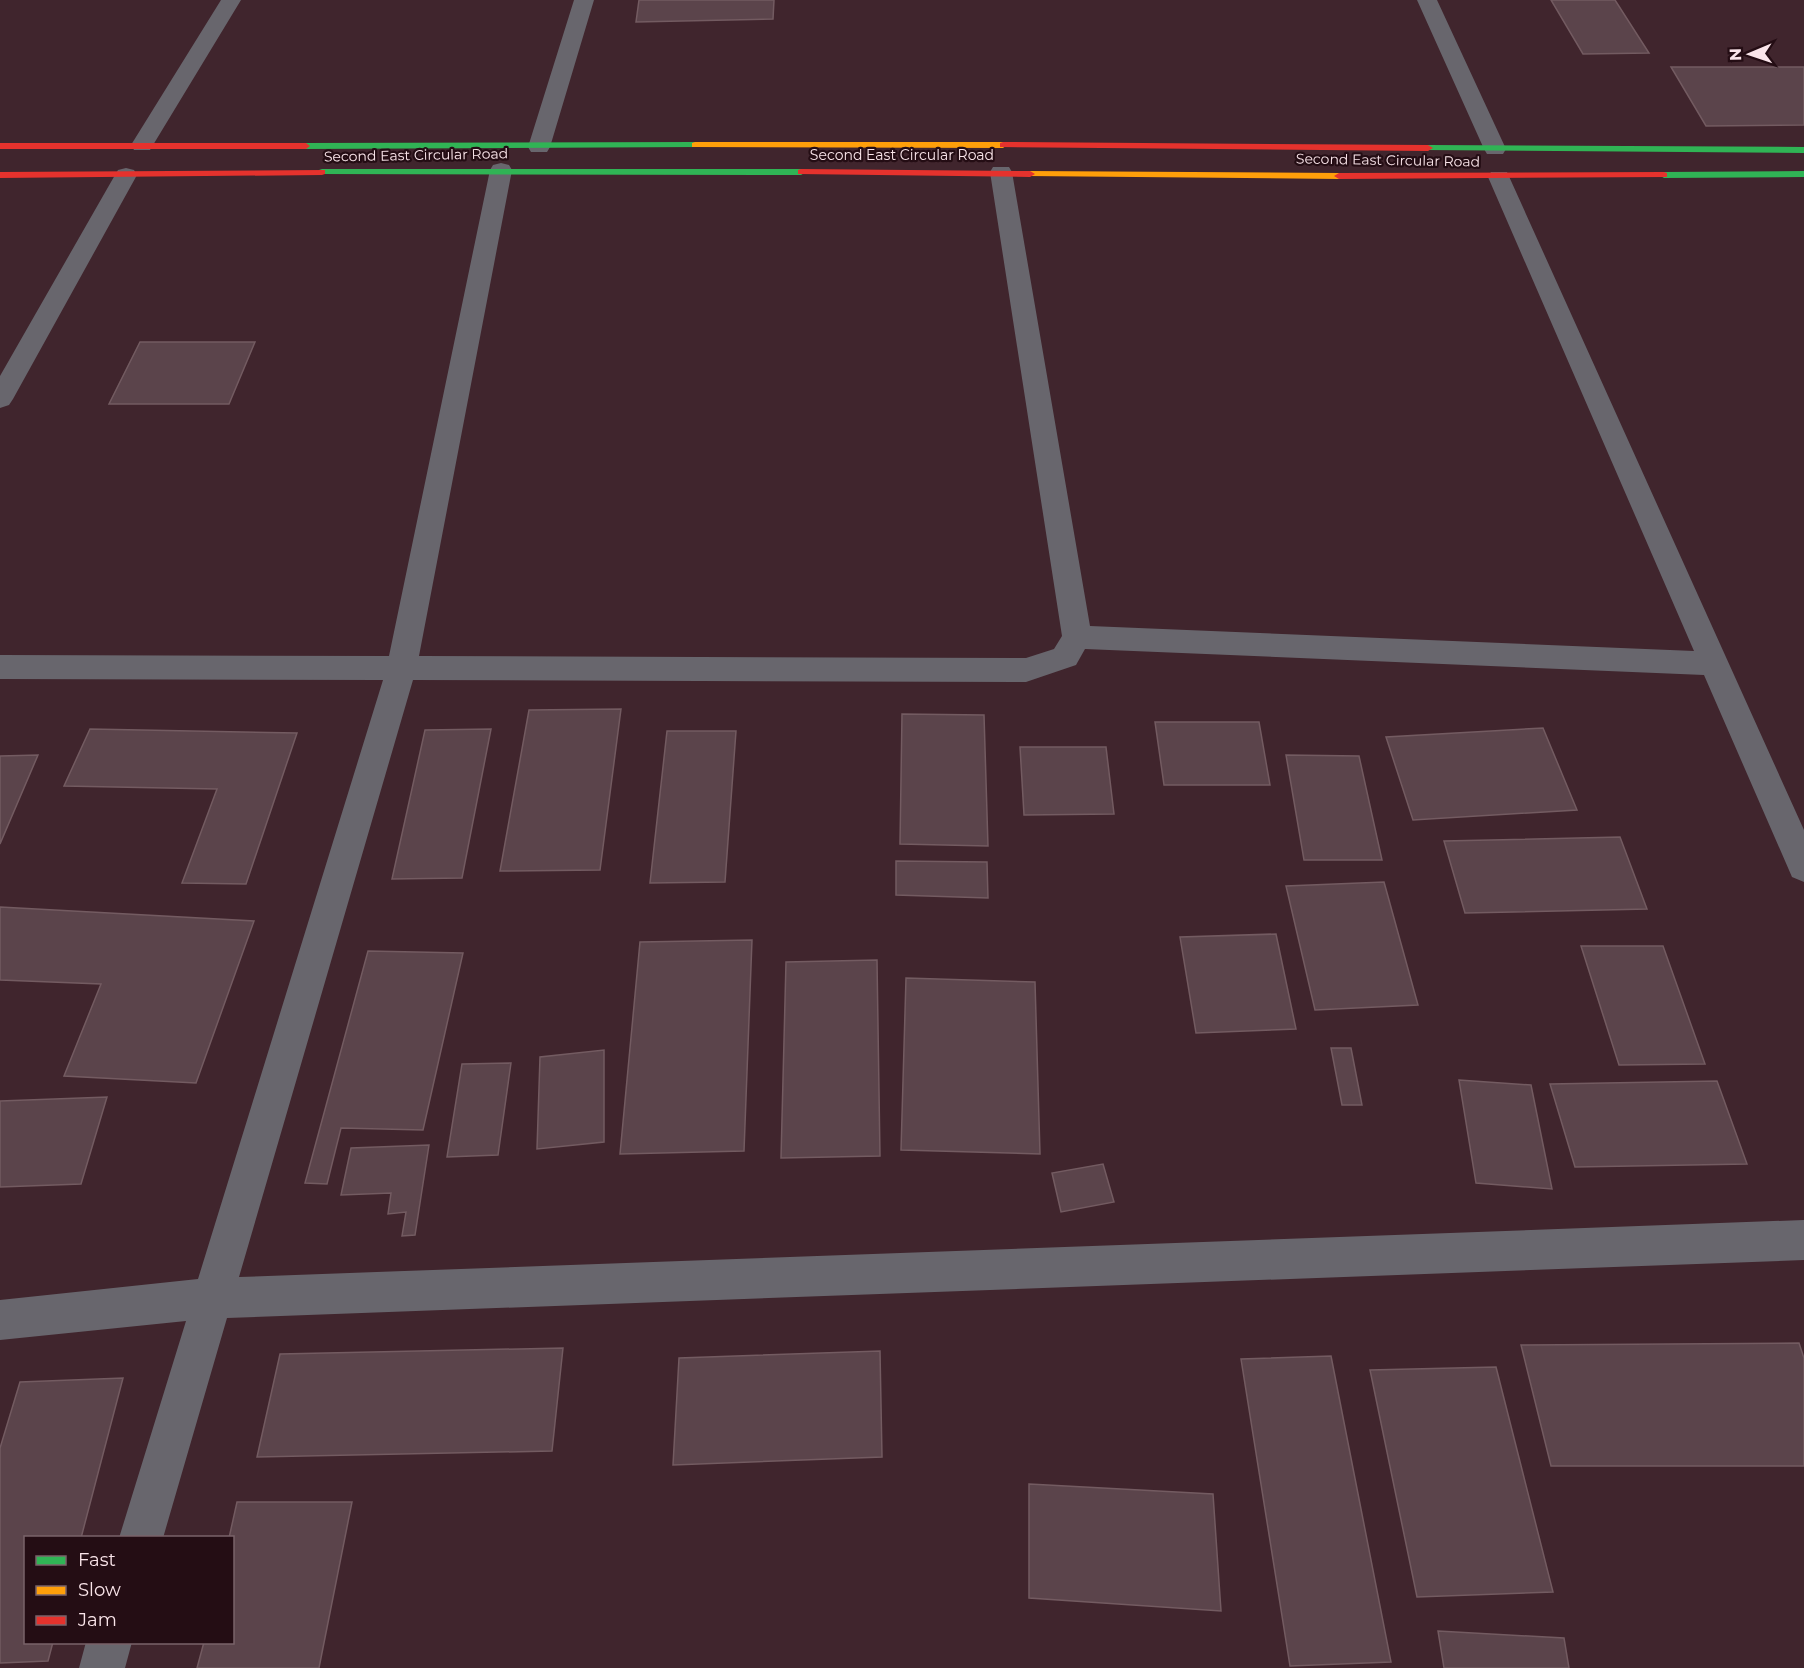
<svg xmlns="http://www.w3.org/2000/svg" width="1804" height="1668" font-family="Montserrat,sans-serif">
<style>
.building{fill:#5b444b;stroke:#735b61;stroke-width:1.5}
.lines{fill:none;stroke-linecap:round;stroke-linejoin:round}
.street{fill:#68666d;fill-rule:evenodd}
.fast{fill:#30b455;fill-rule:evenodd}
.slow{fill:#ff9f0a;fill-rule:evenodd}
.jam{fill:#e5322d;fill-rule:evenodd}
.labels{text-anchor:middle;stroke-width:4.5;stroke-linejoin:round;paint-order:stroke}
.far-street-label{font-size:14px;fill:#fae5ea;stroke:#240d14}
</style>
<rect width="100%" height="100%" fill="#40252d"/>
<path class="building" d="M639,0H774L773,19L636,22Z
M1551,0H1615L1649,53L1583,54Z
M1671,67H1804V125L1706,126Z
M140,342H255L229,404H109Z
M621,709L600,870L500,871L529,710Z
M902,714L984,715L988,846L900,844Z
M1155,722H1259L1270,785H1164Z
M1543,728L1577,810L1413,820L1386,737Z
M90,729L297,733L246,884L182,883L217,789L64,786Z
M491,729L462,878L392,879L425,730Z
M667,731H736L725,882L650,883Z
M1020,747H1106L1114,814L1024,815Z
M38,755L0,844V756Z
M1286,755L1359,756L1382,860H1304Z
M1620,837L1647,909L1465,913L1444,841Z
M896,861L987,862L988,898L896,895Z
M1384,882L1418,1005L1315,1010L1286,886Z
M0,907L254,921L196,1083L64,1076L101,984L0,980Z
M1276,934L1296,1029L1196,1033L1180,937Z
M752,940L744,1151L620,1154L640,942Z
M1581,946H1663L1705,1064L1619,1065Z
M368,951L463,953L423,1130L341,1128L327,1184L305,1183Z
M877,960L880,1156L781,1158L786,962Z
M906,978L1035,982L1040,1154L901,1150Z
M1331,1048H1351L1362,1105H1342Z
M604,1050V1142L537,1149L540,1057Z
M511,1063L498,1155L447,1157L462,1064Z
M1459,1080L1531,1085L1552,1189L1476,1183Z
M1717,1081L1747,1164L1575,1167L1550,1084Z
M107,1097L81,1184L0,1187V1101Z
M429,1145L415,1235L402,1236L406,1212L388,1214L391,1193L341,1195L351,1148Z
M1103,1164L1114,1202L1061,1212L1052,1173Z
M1799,1343L1804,1358V1466H1551L1521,1345Z
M563,1348L552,1451L257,1457L280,1354Z
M880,1351L882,1457L673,1465L679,1358Z
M1331,1356L1391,1662L1290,1666L1241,1359Z
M1496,1367L1553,1592L1417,1597L1370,1370Z
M123,1378L81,1538H26V1642H53L48,1661L0,1663V1448L20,1382Z
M1029,1484L1213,1494L1221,1611L1029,1598Z
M237,1502H352L319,1668H197L204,1642H232V1538H229Z
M1438,1631L1564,1638L1569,1668H1444Z"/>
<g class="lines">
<path class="street" d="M221,0H241L150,150H134L131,145Z
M574,0H594L550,147L547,152H531L528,147Z
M1417,0H1437L1506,149L1503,154H1487L1484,149Z
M501,163L509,165L512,170L419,656L1026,658L1054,649L1062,636L990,172L993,167H1009L1012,172L1090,626L1694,651L1488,177L1491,172H1507L1804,830V882L1792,877L1704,675L1085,649L1076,665L1026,682L413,680L239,1277L1804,1220V1260L227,1318L163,1538H119L186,1321L0,1340V1300L198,1279L383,680L0,679V655L389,656L490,170L493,165Z
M126,168L134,170L137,175L13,399L9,405L0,408V376L115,175L118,170Z
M86,1642H132L125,1668H79Z"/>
<path class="fast" d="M695,142L698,143V147L306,149L302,146L306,143Z
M1428,145L1804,147V153L1425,150V146Z
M322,169H801L806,172L801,175L319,174V170Z
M1804,171V177L1664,178L1659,175L1664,172Z"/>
<path class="slow" d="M695,142H1003L1007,145L1003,148L692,147V143Z
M1030,171L1339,173L1344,176L1339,179L1027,176L1025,174Z"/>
<path class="jam" d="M1003,142L1428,145L1433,148L1428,151L1000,147V143Z
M0,143H306L310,146L306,149H0Z
M801,169L1030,171L1035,174L1030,177L798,174V170Z
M325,170V174L322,175L0,178V172Z
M1664,172L1667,173V177L1339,179L1334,176L1339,173Z"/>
</g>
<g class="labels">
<g class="far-street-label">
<text transform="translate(416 155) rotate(-1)" y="5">Second East Circular Road</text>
<text x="902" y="160">Second East Circular Road</text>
<text transform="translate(1388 160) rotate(1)" y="5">Second East Circular Road</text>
</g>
</g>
<rect x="24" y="1536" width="210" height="108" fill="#240d14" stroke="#7a636a" stroke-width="1.5"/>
<rect x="36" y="1556" width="30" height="9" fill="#30b455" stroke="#7a636a" stroke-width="1.5"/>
<text x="78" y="1566" font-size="18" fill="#fae5ea">Fast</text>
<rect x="36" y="1586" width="30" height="9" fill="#ff9f0a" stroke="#7a636a" stroke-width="1.5"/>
<text x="78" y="1596" font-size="18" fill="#fae5ea">Slow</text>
<rect x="36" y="1616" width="30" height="9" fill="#e5322d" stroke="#7a636a" stroke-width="1.5"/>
<text x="78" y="1626" font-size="18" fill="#fae5ea">Jam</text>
<g transform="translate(1750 54) rotate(268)" stroke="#240d14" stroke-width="4.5" paint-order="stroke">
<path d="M0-4.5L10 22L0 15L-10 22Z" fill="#fae5ea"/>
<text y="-9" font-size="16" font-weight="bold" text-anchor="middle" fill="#fae5ea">N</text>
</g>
</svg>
